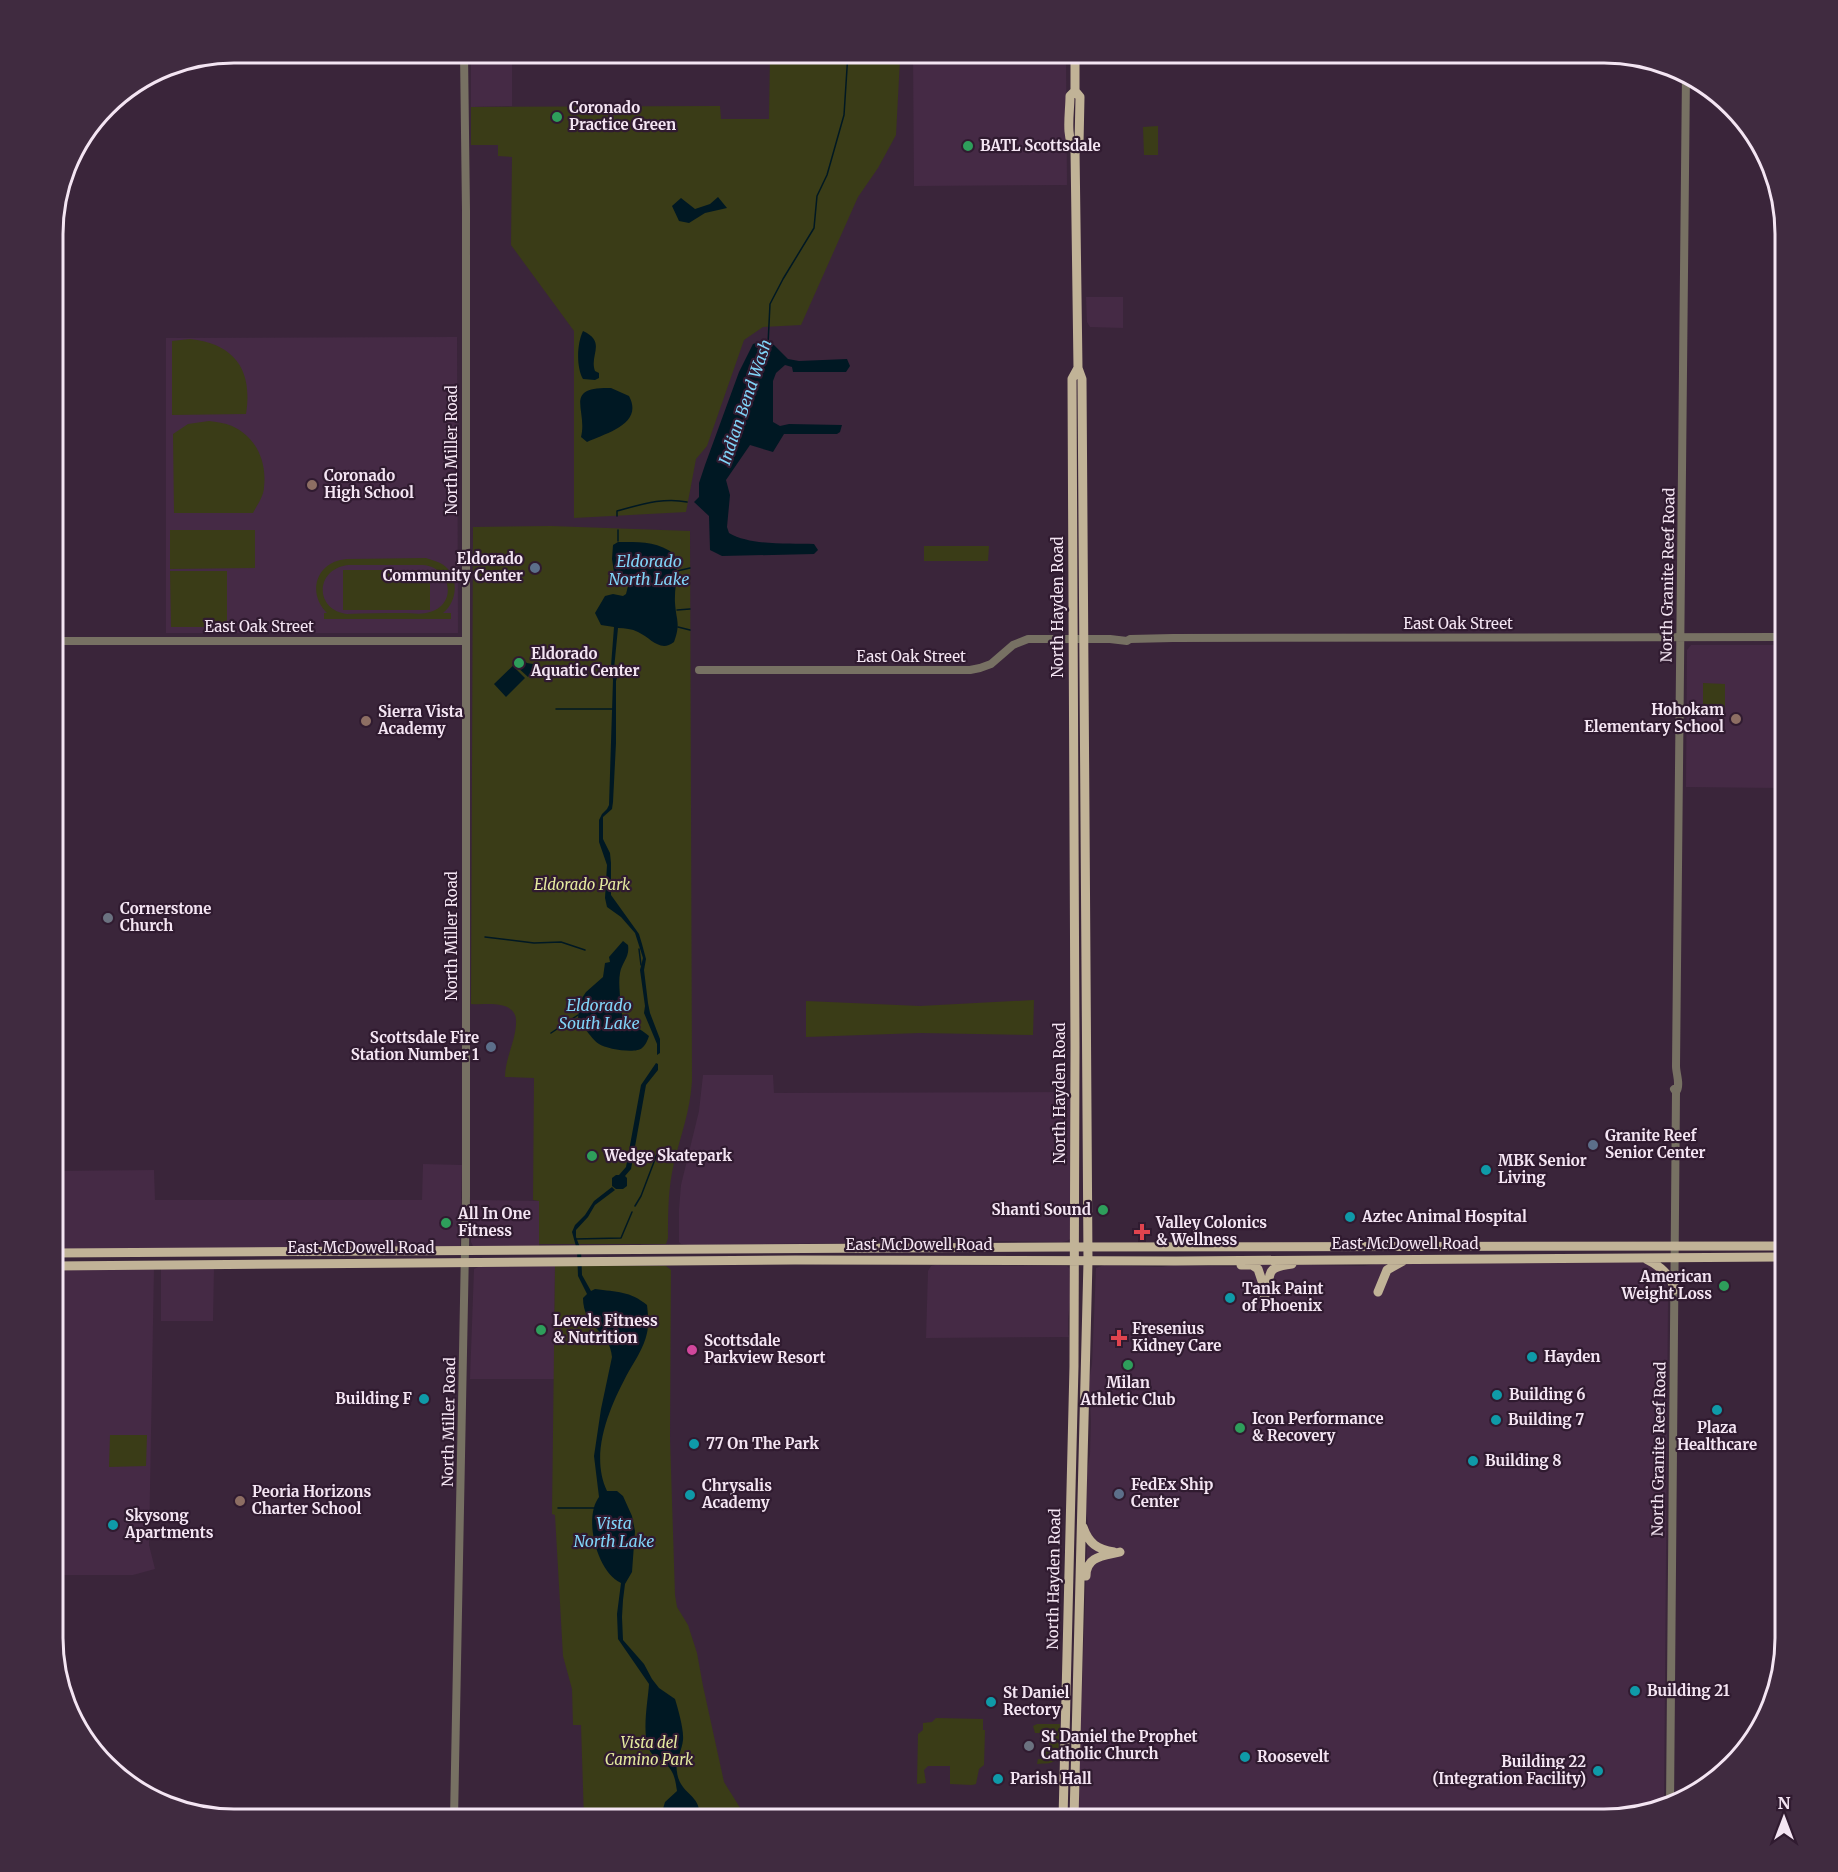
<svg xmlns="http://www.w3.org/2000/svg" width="1838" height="1872" font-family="Merriweather,serif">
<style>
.built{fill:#452a45}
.green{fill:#3a3c17;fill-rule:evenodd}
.water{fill:#001823}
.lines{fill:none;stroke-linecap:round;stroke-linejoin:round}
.stream{stroke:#001823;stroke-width:1.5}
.minor{stroke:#777163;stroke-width:8}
.major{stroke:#c1b397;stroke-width:9}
.leisure-dot{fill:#2e9e5b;stroke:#301b30;stroke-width:2}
.education-dot{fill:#8d6e63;stroke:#301b30;stroke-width:2}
.service-dot{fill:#5c6f8a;stroke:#301b30;stroke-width:2}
.worship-dot{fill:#6b7280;stroke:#301b30;stroke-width:2}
.culture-dot{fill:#0f9aa8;stroke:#301b30;stroke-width:2}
.health-dot{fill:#e0444e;stroke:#301b30;stroke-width:2}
.hotel-dot{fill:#d1479c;stroke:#301b30;stroke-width:2}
.labels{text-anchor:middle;stroke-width:4.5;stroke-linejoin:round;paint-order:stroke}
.poi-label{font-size:15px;font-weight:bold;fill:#f4e5f3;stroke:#301b30;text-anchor:start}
.street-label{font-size:15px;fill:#f4e5f3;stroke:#301b30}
.park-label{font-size:15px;font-style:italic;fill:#e4ea9f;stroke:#301b30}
.water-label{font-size:16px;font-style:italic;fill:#80d4f8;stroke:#301b30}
.rim{fill:none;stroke:#f4e5f3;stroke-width:3}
</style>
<rect width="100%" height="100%" fill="#3a253a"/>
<path class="built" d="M471,53H512V106L471,107Z
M913,53H1066L1067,185L914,186Z
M1086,297H1123V328L1090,327L1087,322Z
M457,337L458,633H166V338Z
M1691,645H1785V788L1686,787L1687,650Z
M703,1075H773L774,1093L1071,1092L1070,1239L1067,1241L1062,1242L1009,1241L689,1245L681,1244L679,1242V1209L681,1185L699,1111Z
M423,1164L462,1165L460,1247L53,1249V1171L154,1170L155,1200H422Z
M471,1200L539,1201V1246H473L471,1242Z
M1638,1262L1650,1264L1664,1275L1668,1302L1664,1808L1604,1819H1081L1078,1806L1087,1547L1094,1544L1090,1537L1086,1511L1087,1472L1090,1454L1091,1421L1089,1381L1092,1364L1096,1268L1104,1265L1161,1267L1173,1265L1251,1267L1258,1264L1363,1266L1383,1263Z
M935,1265L1067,1266L1070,1269V1303L1068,1319V1334L1069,1337L926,1338L928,1271L931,1266Z
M555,1266L554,1379H470L474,1269L478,1267Z
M154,1268L149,1545L155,1569L133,1575H53V1269Z
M161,1268H214L213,1321H161Z"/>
<path class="green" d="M770,53H899L900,59L896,135L878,168L858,197L801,325L763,327L744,340L707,446L696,459L686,512L574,518V331L511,245L512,157L498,156V145H471V107L720,106L721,119H769Z
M1158,126V155H1144L1143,127Z
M190,339C235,344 253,370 246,414L172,415V341Z
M209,421C216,422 225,423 232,426C256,437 267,461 264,487C264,496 257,505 253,513H174L173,434L188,424Z
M551,526L690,531L692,1081C690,1112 681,1134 674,1163C668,1188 668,1213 668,1238L666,1244H539V1201L533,1200L534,1078L505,1077C505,1058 517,1038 516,1020C516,1011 508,1006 500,1005C491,1003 480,1005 471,1004L473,527Z
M170,530H255V568L170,569Z
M924,546H989L988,561H924Z
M426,558C434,561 442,562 448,569C459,582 456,603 443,613H451V619H324V613H327C306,592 317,561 347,559ZM348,565H423C451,567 458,604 430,612C422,615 411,613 403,613C384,613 365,613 347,614C314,610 315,569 348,565Z
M343,570H430V610H343Z
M170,571H227V627H171Z
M1703,683L1725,684V714L1703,713Z
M1034,1000L1033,1035L920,1033L806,1037V1001L920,1006Z
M555,1266H666L671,1270L670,1438L675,1595L677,1607L688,1625L697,1653L703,1686L724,1782L747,1819H584L581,1725H573L572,1689L563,1656L555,1515L552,1514Z
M110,1435H147L146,1466L109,1467Z
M936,1718L983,1719V1730H985L984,1765L979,1769L976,1784L972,1785L950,1784V1766H928L924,1770L926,1783L917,1784L918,1734L923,1730V1723L932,1722Z
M1037,1724H1060L1058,1757C1054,1765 1044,1763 1037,1764L1038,1759H1046V1752L1049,1748V1741L1052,1740V1737L1045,1733H1035L1033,1726Z"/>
<path class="water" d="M718,197L727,208L705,213L689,223L679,221L672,206L681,198L695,209L710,204Z
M583,331C607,342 589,355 595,371L599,373V378L595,380L583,379C576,367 577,343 583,331Z
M762,341L774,345L788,359L799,361L847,359L850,366L846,372H793L792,367L785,365L776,373L773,381V422L780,426L789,424L842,425L840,432L837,434H784L773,452L750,445L726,480L730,495L727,527L729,533C751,546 789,543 814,544L818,550L814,554L722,556L710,550L709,516L694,502L699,497V483L705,465L739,372L753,344Z
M611,388L629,396C644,424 606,433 587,442L581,437C588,409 562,387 611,388Z
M618,542C638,542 658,541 674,554C680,570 674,586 675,603C676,620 681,623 674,642C660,653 651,638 638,632C632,629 625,628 618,628L614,669L618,675L616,681V743L613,802L612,809L603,817V839L610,853L611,863V895L639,934L642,944L646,959L644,970L648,1003L650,1013L660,1039V1053L657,1055V1044L644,1013L645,1006L640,970L643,958L635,933L621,917L607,907L605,898L607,865L599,842V820L602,814L607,809L609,805L613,680L611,666L614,627L601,625L595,613L605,596L613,594L623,596L626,594L628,586L615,579L612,559L613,545Z
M521,658L527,663L533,664L536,668L528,677L516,666L515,668L525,678L506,697L494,684Z
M623,941L628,945C630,957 622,962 620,973C618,985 621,997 620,1009C623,1022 639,1027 649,1036C648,1039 646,1045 642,1048C636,1054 606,1049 599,1044C594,1041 590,1035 586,1030L580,1029L578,1018L580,1001L586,992L603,977L605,963L610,962L609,957Z
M656,1063L658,1064V1070L646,1085L631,1169L625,1176L627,1178V1186L623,1189H616L612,1186V1178L616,1175H619L626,1167L641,1085Z
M612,1187L615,1190L595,1205L588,1217L576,1230V1237L581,1250L582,1275L591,1291L595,1289C617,1292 630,1291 647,1305C648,1314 649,1324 647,1333C644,1347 636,1359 629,1371C610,1406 589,1453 607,1491H617L623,1496L632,1516L635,1531L632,1572L625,1584L623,1600L622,1617L623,1640L644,1664L652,1679L659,1688L675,1699C678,1709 684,1729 683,1740C682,1750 675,1763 677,1772C680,1796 703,1794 699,1819H660L665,1802L677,1791C675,1778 674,1770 663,1762C659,1760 655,1757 652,1754C640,1739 648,1702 649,1684L618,1639L617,1614L621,1583C597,1572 583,1518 599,1497L594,1456L601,1409L612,1357C610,1330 583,1328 583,1298L587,1294L578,1276L577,1250L572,1232L575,1225L585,1215L594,1201Z"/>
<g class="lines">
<path class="stream" d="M768,344L770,304L783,279L814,228L817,196L827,175L844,115L848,53
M617,516V511C640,505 663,497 687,502
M618,530V541
M677,571L690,568
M677,610L690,609
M678,627L690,630
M556,709H612
M485,937L534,943L561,942L585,950
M639,949L641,965
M551,1033L578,1015
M635,1206L641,1196L657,1154
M575,1239L621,1238L632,1212
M558,1508H594"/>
<path class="minor" d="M53,641H466
M699,670H970L980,668L991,664L1013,645L1028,639H1110L1127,641L1130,639L1173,638L1785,637
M1676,1092C1681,1085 1676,1074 1676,1066L1686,73
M1670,1806L1676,1092L1674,1089
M454,1819L466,1197V211L464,53"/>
<path class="major" d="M1075,150C1065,137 1070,113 1070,96L1075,91
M53,1253L1065,1247L1785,1246
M1646,1259C1660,1266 1670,1274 1675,1290
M1241,1265H1252L1258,1269L1264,1287
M53,1266L795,1260L1176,1261L1785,1257
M1378,1292L1387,1270L1403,1261
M1264,1298C1275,1277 1259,1268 1292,1264
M1083,1527C1089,1544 1097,1549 1114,1552
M1086,1576C1086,1556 1104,1556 1120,1552
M1063,1819L1074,1366L1075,1047L1072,379L1078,368
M1074,1819L1088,1261L1082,379L1078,368L1075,150L1079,144L1080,97L1075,91V53"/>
</g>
<g class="leisure-dot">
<circle cx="557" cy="117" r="6"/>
<circle cx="968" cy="146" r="6"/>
<circle cx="519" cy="663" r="6"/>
<circle cx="592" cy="1156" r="6"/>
<circle cx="1103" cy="1210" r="6"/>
<circle cx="446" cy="1223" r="6"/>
<circle cx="1724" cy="1286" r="6"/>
<circle cx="541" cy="1330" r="6"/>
<circle cx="1128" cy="1365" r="6"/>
<circle cx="1240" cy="1428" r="6"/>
</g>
<g class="education-dot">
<circle cx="312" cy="485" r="6"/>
<circle cx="1736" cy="719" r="6"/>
<circle cx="366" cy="721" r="6"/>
<circle cx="240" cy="1501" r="6"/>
</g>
<g class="service-dot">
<circle cx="535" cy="568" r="6"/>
<circle cx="491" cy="1047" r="6"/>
<circle cx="1593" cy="1145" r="6"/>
<circle cx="1119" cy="1494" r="6"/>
</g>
<g class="worship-dot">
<circle cx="108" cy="918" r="6"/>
<circle cx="1029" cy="1746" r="6"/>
</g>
<g class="culture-dot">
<circle cx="1486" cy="1170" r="6"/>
<circle cx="1350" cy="1217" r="6"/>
<circle cx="1230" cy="1298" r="6"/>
<circle cx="1532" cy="1357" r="6"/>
<circle cx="1497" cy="1395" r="6"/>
<circle cx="424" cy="1399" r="6"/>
<circle cx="1717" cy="1410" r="6"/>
<circle cx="1496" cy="1420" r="6"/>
<circle cx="694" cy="1444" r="6"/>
<circle cx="1473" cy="1461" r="6"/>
<circle cx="690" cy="1495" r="6"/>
<circle cx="113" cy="1525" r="6"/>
<circle cx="1635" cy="1691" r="6"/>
<circle cx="991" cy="1702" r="6"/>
<circle cx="1245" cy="1757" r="6"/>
<circle cx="1598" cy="1771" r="6"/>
<circle cx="998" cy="1779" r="6"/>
</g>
<g class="health-dot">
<path d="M1139 1223h6v6h6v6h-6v6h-6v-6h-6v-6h6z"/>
<path d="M1116 1329h6v6h6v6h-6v6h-6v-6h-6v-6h6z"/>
</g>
<circle class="hotel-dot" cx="692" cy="1350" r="6"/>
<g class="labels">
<g class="poi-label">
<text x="569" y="113">Coronado<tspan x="569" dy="17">Practice Green</tspan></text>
<text x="980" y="151">BATL Scottsdale</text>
<text x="324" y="481">Coronado<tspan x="324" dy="17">High School</tspan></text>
<text x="523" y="564" text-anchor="end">Eldorado<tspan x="523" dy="17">Community Center</tspan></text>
<text x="531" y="659">Eldorado<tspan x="531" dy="17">Aquatic Center</tspan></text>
<text x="1724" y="715" text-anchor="end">Hohokam<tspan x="1724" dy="17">Elementary School</tspan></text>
<text x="378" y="717">Sierra Vista<tspan x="378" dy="17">Academy</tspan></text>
<text x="120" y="914">Cornerstone<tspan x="120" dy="17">Church</tspan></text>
<text x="479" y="1043" text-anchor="end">Scottsdale Fire<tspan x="479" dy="17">Station Number 1</tspan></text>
<text x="1605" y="1141">Granite Reef<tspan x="1605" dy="17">Senior Center</tspan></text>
<text x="604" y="1161">Wedge Skatepark</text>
<text x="1498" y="1166">MBK Senior<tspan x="1498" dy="17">Living</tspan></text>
<text x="1091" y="1215" text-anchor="end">Shanti Sound</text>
<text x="458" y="1219">All In One<tspan x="458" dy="17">Fitness</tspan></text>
<text x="1362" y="1222">Aztec Animal Hospital</text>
<text x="1156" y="1228">Valley Colonics<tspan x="1156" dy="17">&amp; Wellness</tspan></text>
<text x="1712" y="1282" text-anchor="end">American<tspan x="1712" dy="17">Weight Loss</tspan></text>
<text x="1242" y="1294">Tank Paint<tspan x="1242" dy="17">of Phoenix</tspan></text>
<text x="553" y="1326">Levels Fitness<tspan x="553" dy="17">&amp; Nutrition</tspan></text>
<text x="1132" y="1334">Fresenius<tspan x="1132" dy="17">Kidney Care</tspan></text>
<text x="704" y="1346">Scottsdale<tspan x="704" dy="17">Parkview Resort</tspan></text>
<text x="1544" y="1362">Hayden</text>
<text x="1128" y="1388" text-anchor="middle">Milan<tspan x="1128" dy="17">Athletic Club</tspan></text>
<text x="1509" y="1400">Building 6</text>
<text x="412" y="1404" text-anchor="end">Building F</text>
<text x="1252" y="1424">Icon Performance<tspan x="1252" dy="17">&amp; Recovery</tspan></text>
<text x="1508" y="1425">Building 7</text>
<text x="1717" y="1433" text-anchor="middle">Plaza<tspan x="1717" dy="17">Healthcare</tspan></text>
<text x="706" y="1449">77 On The Park</text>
<text x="1485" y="1466">Building 8</text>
<text x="1131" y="1490">FedEx Ship<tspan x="1131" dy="17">Center</tspan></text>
<text x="702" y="1491">Chrysalis<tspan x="702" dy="17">Academy</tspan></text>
<text x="252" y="1497">Peoria Horizons<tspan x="252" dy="17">Charter School</tspan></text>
<text x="125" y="1521">Skysong<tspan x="125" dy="17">Apartments</tspan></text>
<text x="1647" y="1696">Building 21</text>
<text x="1003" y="1698">St Daniel<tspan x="1003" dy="17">Rectory</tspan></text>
<text x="1041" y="1742">St Daniel the Prophet<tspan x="1041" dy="17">Catholic Church</tspan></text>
<text x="1257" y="1762">Roosevelt</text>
<text x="1586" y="1767" text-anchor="end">Building 22<tspan x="1586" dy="17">(Integration Facility)</tspan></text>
<text x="1010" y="1784">Parish Hall</text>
</g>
<g class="street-label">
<text transform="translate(452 450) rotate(-90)" y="5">North Miller Road</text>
<text transform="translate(1668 575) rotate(-89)" y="5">North Granite Reef Road</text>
<text transform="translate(1058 607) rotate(-90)" y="5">North Hayden Road</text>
<text x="1458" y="629">East Oak Street</text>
<text x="259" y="632">East Oak Street</text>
<text x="911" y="662">East Oak Street</text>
<text transform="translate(452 936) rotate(-90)" y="5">North Miller Road</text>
<text transform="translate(1060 1093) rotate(-90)" y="5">North Hayden Road</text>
<text x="1405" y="1249">East McDowell Road</text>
<text x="919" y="1250">East McDowell Road</text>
<text x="361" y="1253">East McDowell Road</text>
<text transform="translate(449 1422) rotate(-89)" y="5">North Miller Road</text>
<text transform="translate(1659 1449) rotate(-89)" y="5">North Granite Reef Road</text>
<text transform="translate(1054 1579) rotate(-89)" y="5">North Hayden Road</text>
</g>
<g class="park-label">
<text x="582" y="890">Eldorado Park</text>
<text x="649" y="1748">Vista del<tspan x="649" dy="17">Camino Park</tspan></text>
</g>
<g class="water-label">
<text transform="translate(745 402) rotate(-71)" y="6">Indian Bend Wash</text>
<text x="649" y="567">Eldorado<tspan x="649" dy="18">North Lake</tspan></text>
<text x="599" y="1011">Eldorado<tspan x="599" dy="18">South Lake</tspan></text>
<text x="614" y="1529">Vista<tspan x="614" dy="18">North Lake</tspan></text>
</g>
</g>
<path d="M0 0H1838V1872H0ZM234 63H1604A171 171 0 0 1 1775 234V1638A171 171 0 0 1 1604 1809H234A171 171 0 0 1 63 1638V234A171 171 0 0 1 234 63Z" fill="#402b40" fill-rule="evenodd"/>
<path class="rim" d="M234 63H1604A171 171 0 0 1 1775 234V1638A171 171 0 0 1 1604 1809H234A171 171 0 0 1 63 1638V234A171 171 0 0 1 234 63Z"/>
<g transform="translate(1784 1818)" stroke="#301b30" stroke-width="4.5" paint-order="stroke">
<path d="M0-4.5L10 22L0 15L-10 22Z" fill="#f4e5f3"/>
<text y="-9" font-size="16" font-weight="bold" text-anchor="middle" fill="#f4e5f3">N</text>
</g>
</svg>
